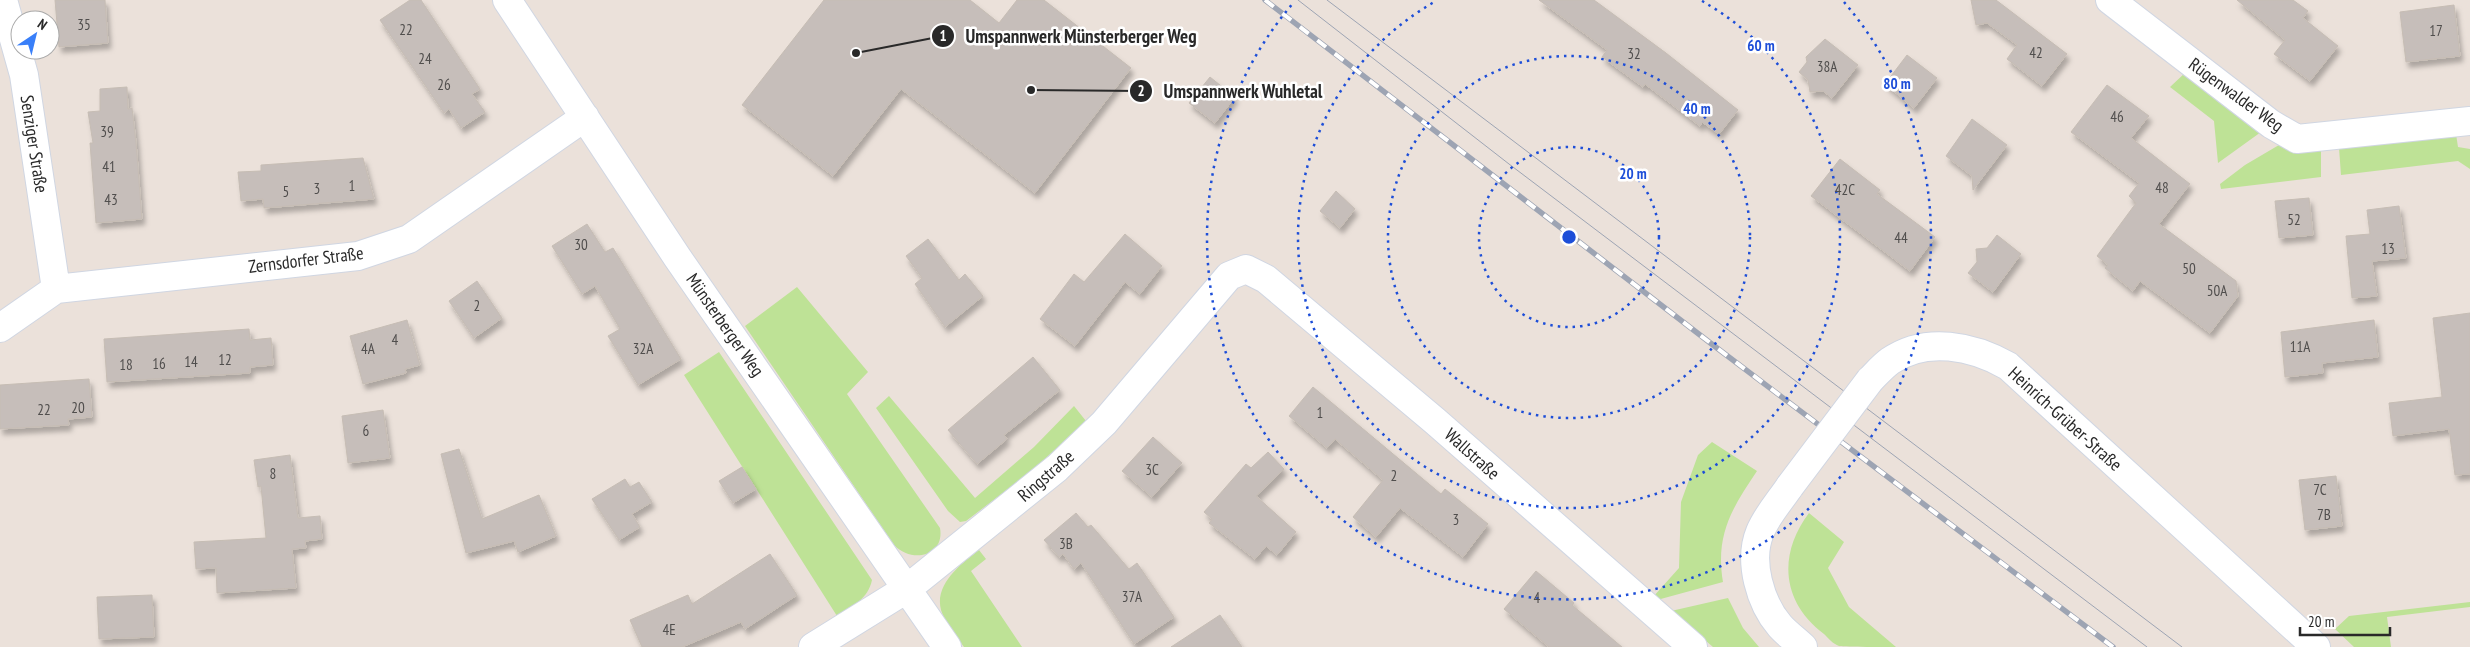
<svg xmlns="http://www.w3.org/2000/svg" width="2470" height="647" font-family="'PT Sans Narrow',sans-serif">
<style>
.green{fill:#bee296}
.building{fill:#c6beba;stroke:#c6bdb4;filter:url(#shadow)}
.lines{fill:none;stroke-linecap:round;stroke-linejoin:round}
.street-casing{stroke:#d0d6e2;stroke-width:30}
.secondary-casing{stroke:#d0d6e2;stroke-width:30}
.street{stroke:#fff;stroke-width:28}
.secondary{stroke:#fff;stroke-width:28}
.tram{stroke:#9da4b3;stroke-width:1}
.rail-casing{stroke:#9da4b3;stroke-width:5.5}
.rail{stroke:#fff;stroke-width:4;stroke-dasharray:11;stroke-linecap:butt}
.secondary-bridge-casing{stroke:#d0d6e2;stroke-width:30;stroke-linecap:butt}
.secondary-bridge{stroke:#fff;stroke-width:28}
.ring{fill:none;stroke:#1d4ed8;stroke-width:2.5;stroke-dasharray:2.5 5}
.labels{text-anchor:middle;stroke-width:5;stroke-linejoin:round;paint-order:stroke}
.number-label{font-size:15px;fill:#504e4d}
.street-label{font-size:18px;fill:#292929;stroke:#fff}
.centre{fill:#1d4ed8;stroke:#fff;stroke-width:2.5}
.ring-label{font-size:15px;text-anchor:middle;font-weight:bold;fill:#1d4ed8;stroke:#fff;stroke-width:5;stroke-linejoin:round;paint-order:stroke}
.leader{fill:none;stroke:#292929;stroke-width:2}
.callout-dot{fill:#292929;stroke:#fff;stroke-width:2}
.mark-label{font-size:15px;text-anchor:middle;font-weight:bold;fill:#fff}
.callout-label{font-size:19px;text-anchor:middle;font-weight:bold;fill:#292929;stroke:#fff;stroke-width:5;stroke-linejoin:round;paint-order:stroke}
</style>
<defs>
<filter id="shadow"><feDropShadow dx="3" dy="5.5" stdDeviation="2.5" flood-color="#0004"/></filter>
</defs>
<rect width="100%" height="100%" fill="#ebe1da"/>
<path class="green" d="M2186,72L2261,132L2218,163L2214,121L2170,87Z
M2456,134L2458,147L2470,149V169L2458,161L2341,175L2339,148Z
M2279,145L2287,148L2321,149V177L2221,189L2220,184L2245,165Z
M797,287L868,372L847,394L940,528C945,556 912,564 894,545L745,326Z
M719,352L872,580C868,599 853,606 837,616L684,375Z
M889,396L975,498L1034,447L1074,406L1086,421L1033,470L966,521L960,522L948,511L876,408Z
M1712,442L1757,471C1732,508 1715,535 1723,582L1657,600L1653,597L1679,568L1681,502L1698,455Z
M1809,513L1844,542L1828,568L1849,607L1896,647C1886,647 1846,647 1839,646C1833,644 1828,638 1824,634C1781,602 1778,554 1809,513Z
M979,550L986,559L971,571L1022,647H964C956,636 945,623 941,610C934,584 962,563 979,550Z
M1728,598L1743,628L1759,647H1713L1671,611Z
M2470,602V607L2387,617L2391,647H2354L2335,629L2349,616Z"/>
<path class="building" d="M55,0H105L108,43L59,47Z
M410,0H421L480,89L472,94L485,112L461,128L449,109L444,113L380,20Z
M824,0H970L999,23L1017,0H1044L1131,68L1035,193L901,89L833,176L742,105Z
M1539,0H1594L1666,53L1738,110L1719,134L1702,122L1700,126L1645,84L1643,87L1602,57L1607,50Z
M1971,0H1996L2067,54L2042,86L2007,59L2017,45L1987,23L1976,25Z
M2237,0H2293L2308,11L2303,18L2338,46L2310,81L2274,54L2285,40Z
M2454,5L2460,56L2406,62L2400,12Z
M1825,39L1858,65L1832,98L1823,91L1810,92L1808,80L1799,72L1807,62L1806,57Z
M1907,55L1937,78L1914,108L1885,84Z
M1210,77L1235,97L1215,123L1189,103Z
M2107,85L2149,116L2131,138L2190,184L2159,224L2236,281L2238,296L2210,333L2140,281L2133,291L2105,268L2108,265L2097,256L2136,203L2129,196L2139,183L2071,132Z
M127,87L128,109L132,108L136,142L142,219L96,223L90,143H93L88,112L100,111V89Z
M1972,119L2007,145L1973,190L1972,176L1946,156Z
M363,158L374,199L264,208L263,199L241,201L238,172L261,171V165Z
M1840,159L1880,190L1877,194L1935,237L1910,271L1811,196Z
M1336,191L1355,209L1340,228L1320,211Z
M2309,198L2313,235L2279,238L2275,201Z
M2399,206L2406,258L2372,261L2377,296L2352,298L2346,236L2370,234L2367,210Z
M587,224L605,252L613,248L681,359L638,385L608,336L620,329L595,286L582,294L552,246Z
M1125,234L1162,266L1140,294L1125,282L1075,346L1040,319L1074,274L1084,282Z
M1997,235L2021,254L1993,292L1968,273L1977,262L1976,249L1987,248Z
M928,239L959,280L965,274L983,296L945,327L915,284L922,278L906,256Z
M477,281L502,318L474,338L449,301Z
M2470,313V474L2455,475L2449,429L2393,436L2389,403L2442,397L2433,318Z
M407,320L420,365L405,369L406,373L363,384L350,336Z
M2374,320L2378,357L2322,363L2323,373L2285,377L2281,332Z
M249,329L250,340L271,338L273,365L250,367V373L107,382L104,339Z
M1033,357L1060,390L1004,435L1007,439L977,464L948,430Z
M89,379L92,417L68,419L69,425L0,429V385Z
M1313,387L1441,494L1445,489L1488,524L1463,557L1400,508L1376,537L1353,517L1383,480L1335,439L1327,448L1289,416Z
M383,410L390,458L348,463L342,416Z
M1153,437L1182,463L1152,497L1122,471Z
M459,449L482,519L539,495L556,536L518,552L514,541L466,553L441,454Z
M1268,452L1284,469L1256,496L1296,532L1277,555L1266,546L1255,559L1209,523L1212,519L1204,512L1246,464L1251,468Z
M290,455L298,518L320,516L322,539L305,541L306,548L292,549L296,588L217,593L216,568L196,569L194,542L266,538L261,486L258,487L254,460Z
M742,467L756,489L733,503L719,481Z
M2336,476L2342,526L2305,530L2299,480Z
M625,479L630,487L639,482L652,502L632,514L640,527L619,540L592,499Z
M1076,513L1088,527L1091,525L1129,569L1137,563L1174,617L1134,644L1081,563L1074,569L1063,554L1059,557L1044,540Z
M770,554L797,595L745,629L741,622L682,647H642L630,620L688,595L692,604Z
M1536,571L1574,603L1572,605L1622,647H1549L1504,609Z
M152,595L154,637L99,639L97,597Z
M1220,615L1242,647H1171Z"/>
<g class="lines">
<defs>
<path id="street" d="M3,0L24,75L56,289
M507,0L677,257L947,647
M2110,0L2271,124L2297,139L2470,121
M0,328L56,289L358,256L409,239L585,117
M813,647L908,588L1057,468L1104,423L1229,276L1246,269L1266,279L1435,421L1693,647"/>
<path id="secondary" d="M1870,380C1876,374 1883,366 1890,361C1926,336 1973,346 2008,366L2316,647
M1790,486C1780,501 1767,515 1760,532C1748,561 1760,603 1780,626C1787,634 1796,640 1803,647"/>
</defs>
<use href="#street" class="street-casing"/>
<use href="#secondary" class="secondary-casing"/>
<use href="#street" class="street"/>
<use href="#secondary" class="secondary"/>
<path class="tram" d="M1298,0L1509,164L2147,647
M1327,0L2182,647"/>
<defs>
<path id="rail" d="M1265,0L1713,345L2113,647"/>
</defs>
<use href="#rail" class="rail-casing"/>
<use href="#rail" class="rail"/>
<defs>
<path id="secondary-bridge" d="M1790,486L1870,380"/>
</defs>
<use href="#secondary-bridge" class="secondary-bridge-casing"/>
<use href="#secondary-bridge" class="secondary-bridge"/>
</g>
<g class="ring">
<circle cx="1569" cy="237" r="90"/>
<circle cx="1569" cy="237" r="181"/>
<path d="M1702 1A271 271 0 1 1 1436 1"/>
<path d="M1844 2A362 362 0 1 1 1294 2"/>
</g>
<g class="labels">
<g class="number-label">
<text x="84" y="30">35</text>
<text x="406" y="35">22</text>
<text x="2436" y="36">17</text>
<text x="2036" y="58">42</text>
<text x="1634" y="59">32</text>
<text x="425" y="64">24</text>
<text x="1827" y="72">38A</text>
<text x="444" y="90">26</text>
<text x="2117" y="122">46</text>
<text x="107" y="137">39</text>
<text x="109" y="172">41</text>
<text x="352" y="191">1</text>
<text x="2162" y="193">48</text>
<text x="317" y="194">3</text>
<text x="1845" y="195">42C</text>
<text x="286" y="197">5</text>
<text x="111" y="205">43</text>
<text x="2294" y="225">52</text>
<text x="1901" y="243">44</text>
<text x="581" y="250">30</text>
<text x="2388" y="254">13</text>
<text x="2189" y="274">50</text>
<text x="2217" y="296">50A</text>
<text x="477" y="311">2</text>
<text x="395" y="345">4</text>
<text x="2300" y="352">11A</text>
<text x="368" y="354">4A</text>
<text x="643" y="354">32A</text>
<text x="225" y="365">12</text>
<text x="191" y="367">14</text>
<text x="159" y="369">16</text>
<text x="126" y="370">18</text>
<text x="78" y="413">20</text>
<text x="44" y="415">22</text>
<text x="1320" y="418">1</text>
<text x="366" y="436">6</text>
<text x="1152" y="475">3C</text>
<text x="273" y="479">8</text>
<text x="1394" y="481">2</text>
<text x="2320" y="495">7C</text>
<text x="2324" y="520">7B</text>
<text x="1456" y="525">3</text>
<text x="1066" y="549">3B</text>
<text x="1132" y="602">37A</text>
<text x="1537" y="603">4</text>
<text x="669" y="635">4E</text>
</g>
<g class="street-label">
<text transform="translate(2236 95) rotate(36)" y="6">Rügenwalder Weg</text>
<text transform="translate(34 144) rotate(81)" y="6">Senziger Straße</text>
<text transform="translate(306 260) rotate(-7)" y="6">Zernsdorfer Straße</text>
<text transform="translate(725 325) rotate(55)" y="6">Münsterberger Weg</text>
<text transform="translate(2065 419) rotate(42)" y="6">Heinrich-Grüber-Straße</text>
<text transform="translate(1472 454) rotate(42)" y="6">Wallstraße</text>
<text transform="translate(1046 476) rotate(-41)" y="6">Ringstraße</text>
</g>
</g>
<circle cx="1569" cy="237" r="8" class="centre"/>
<g class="ring-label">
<text x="1761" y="51">60 m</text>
<text x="1897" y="89">80 m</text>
<text x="1697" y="114">40 m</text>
<text x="1633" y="179">20 m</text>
</g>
<path class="leader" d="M856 53L943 36M1031 90L1141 91"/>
<g class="callout-dot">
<circle cx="856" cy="53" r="5"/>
<circle cx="1031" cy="90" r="5"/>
<circle cx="943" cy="36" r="12"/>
<circle cx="1141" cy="91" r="12"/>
</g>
<g class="mark-label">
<text x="943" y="41">1</text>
<text x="1141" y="96">2</text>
</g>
<g class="callout-label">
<text x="1081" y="43">Umspannwerk Münsterberger Weg</text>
<text x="1243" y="98">Umspannwerk Wuhletal</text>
</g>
<g transform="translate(35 35) rotate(35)"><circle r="24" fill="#ffffff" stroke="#a9a9a9"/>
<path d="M0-4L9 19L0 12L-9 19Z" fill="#397ff9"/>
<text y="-8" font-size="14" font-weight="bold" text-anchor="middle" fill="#292929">N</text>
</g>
<path d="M2300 627v8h90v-8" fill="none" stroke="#292929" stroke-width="2.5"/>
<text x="2308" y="627" font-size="15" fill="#292929" stroke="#ffffff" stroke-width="4" paint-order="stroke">20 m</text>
</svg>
